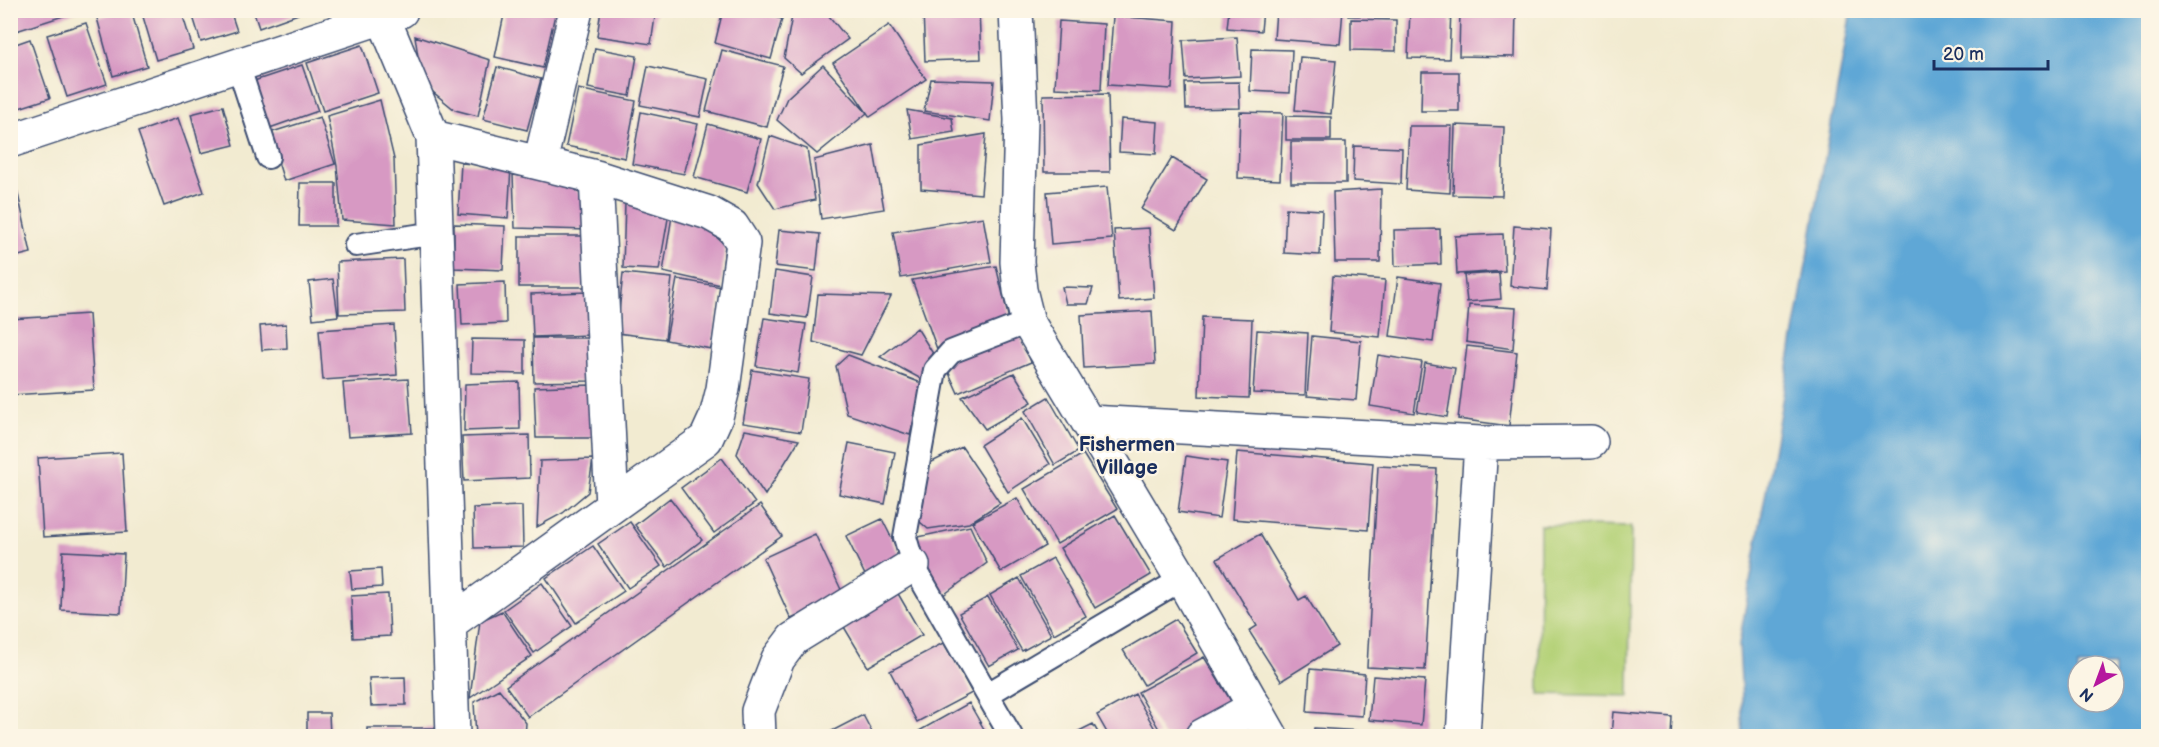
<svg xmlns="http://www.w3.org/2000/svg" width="2159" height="747" font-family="'Balsamiq Sans',sans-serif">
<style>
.green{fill:#b4d177;stroke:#68806a;stroke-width:1.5}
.water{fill:#5fa7d6;stroke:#3d6b9a;stroke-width:1.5;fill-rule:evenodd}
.building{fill:#d799c3}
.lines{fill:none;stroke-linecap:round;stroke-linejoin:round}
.lane-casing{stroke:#3b4b6f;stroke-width:26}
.street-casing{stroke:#3b4b6f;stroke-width:36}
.lane{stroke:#fff;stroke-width:22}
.street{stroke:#fff;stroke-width:33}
.labels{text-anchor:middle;stroke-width:4.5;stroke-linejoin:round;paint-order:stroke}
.neighbourhood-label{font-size:20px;font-weight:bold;fill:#1b2f5e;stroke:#fcf5e5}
</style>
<rect width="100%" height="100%" fill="#fcf5e5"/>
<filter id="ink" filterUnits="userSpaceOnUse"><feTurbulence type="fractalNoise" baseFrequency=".0167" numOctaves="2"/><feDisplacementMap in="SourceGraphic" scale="12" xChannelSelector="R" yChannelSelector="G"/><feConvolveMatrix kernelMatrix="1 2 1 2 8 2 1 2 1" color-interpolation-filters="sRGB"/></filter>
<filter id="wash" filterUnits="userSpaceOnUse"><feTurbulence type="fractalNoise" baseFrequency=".008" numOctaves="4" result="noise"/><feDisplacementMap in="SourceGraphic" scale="24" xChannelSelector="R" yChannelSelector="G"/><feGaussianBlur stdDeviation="1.35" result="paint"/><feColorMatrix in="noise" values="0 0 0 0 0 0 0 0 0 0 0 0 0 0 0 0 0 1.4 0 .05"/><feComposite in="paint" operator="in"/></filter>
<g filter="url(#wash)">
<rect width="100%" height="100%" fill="#f2ebd1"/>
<path class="green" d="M1540,525L1631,527L1629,696L1539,694Z"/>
<path class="water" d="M1851,11H2148V736H1744L1739,644ZM2078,666H2114V702H2078Z"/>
<g id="blocks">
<path class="building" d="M10,10H79V11L10,33Z
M124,10H131L147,66L113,76L97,18Z
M141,10H181L193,49L156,60Z
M191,10H230L237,31L201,42Z
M253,10H296L298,14L259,28Z
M505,10H556L543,68L495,57Z
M601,10H656L651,44L597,36Z
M723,10H749L782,19L771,59L715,43Z
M803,10H824L848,39L801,73L784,58L792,16Z
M923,10H979L981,59L925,61Z
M1048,10H1085V15L1048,14Z
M1229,10H1263L1261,31L1227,28Z
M1276,10H1343L1340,44L1274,39Z
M1347,10H1395V15L1348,16Z
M1410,10H1451L1449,59L1408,58Z
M1460,10H1516L1515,57L1459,56Z
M1113,16L1176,21L1172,89L1108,85Z
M1351,19L1396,20V51L1351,50Z
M1059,21L1104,24L1101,90L1055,88Z
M86,23L107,84L67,97L47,35Z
M889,25L926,79L870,117L833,63Z
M415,36L490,60L478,116L455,110L422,83Z
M1237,37L1240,76L1186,79L1183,40Z
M30,39L50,98L10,111V46Z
M362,45L378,93L323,111L307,63Z
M595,48L637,56L630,96L588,88Z
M1252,49L1292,50L1290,93L1250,91Z
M722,50L783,66L767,127L706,111Z
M1300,57L1336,60L1331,114L1295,110Z
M302,65L318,111L264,130L248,83Z
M823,65L867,113L817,154L777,120L787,98Z
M648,66L708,79L700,117L640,105Z
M497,67L541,79L527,130L483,119Z
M1422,72H1459V111H1421Z
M931,79L994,81L990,121L924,111Z
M1239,82L1240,108L1186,109L1185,83Z
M578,89L636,101L625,158L566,146Z
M1108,94L1110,172H1044L1043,95Z
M380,100L394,159L396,224L342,220L337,166L327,116Z
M223,106L234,145L201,153L191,114Z
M907,110L952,118L954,132L912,139Z
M641,112L698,124L684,174L632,164Z
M1240,112L1283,113L1280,180L1238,178Z
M1286,116L1331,117V140H1286Z
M320,117L335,164L284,181L269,133Z
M178,118L204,192L164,206L138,132Z
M1121,119L1158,122L1156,154L1119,152Z
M708,124L761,139L747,192L694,177Z
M1455,125L1504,127L1502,196L1453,195Z
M1409,126H1452L1450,193L1406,190Z
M986,134L981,194L921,189V145Z
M770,136L807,149L815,200L775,209L758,183Z
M1291,142H1346V183H1291Z
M873,145L884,209L821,219L814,160Z
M1354,146L1402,148L1401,184L1353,181Z
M1172,158L1207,179L1176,230L1141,209Z
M461,163L511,167L508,218L458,214Z
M513,175L568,183L587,200L589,230L515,228Z
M14,176L31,253L10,258V177Z
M300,183H336V226H299Z
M1107,187L1112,239L1051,244L1047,192Z
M1381,189L1380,262H1335L1333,192Z
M625,202L669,213L659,270L623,268Z
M1286,208L1322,210L1320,255L1284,253Z
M672,216L705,227L725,245L721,285L663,272Z
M983,217L991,262L901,278L893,232Z
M454,224L505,226L503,270L454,268Z
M1514,226L1551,229L1547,290L1510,286Z
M1149,228L1154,298L1119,301L1114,230Z
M1440,229L1441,264L1395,266L1394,230Z
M779,230L820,234L816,271L775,266Z
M1503,234L1505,271L1457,274L1455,236Z
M519,236H588V287H519Z
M403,259L405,312L339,314L337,262Z
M996,266L1010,324L937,349L912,280Z
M775,271L813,277L807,318L770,313Z
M623,273L672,278L665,339L617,333Z
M1499,273L1501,299L1467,302L1464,275Z
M1333,276L1385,280L1380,337L1329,332Z
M1398,277L1440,283L1433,342L1390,336Z
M333,279L338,316L313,319L309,282Z
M677,279L722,287L711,349L666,340Z
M505,282L506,323L462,325L460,284Z
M1062,287L1093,288L1088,304H1066Z
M588,292L590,335L533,337L531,294Z
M818,294L891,296L861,355L813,342Z
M1469,305L1516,308L1513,349L1466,342Z
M1152,311L1155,364L1084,368L1081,315Z
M89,314L94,390L10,395V319Z
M1202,317L1252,319L1249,398L1199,396Z
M764,318L806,324L798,373L756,366Z
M286,324L287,348L262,350L260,326Z
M394,325L397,375L323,380L319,330Z
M917,328L937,360L925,381L880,357Z
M1257,330L1308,333L1305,395L1253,393Z
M1018,331L1031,362L958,393L944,362Z
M1312,336L1361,341L1356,400L1307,396Z
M533,338H589V381L534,382Z
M472,339L525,340V374L471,373Z
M1467,346L1517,352L1509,426L1458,419Z
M848,355L924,384L910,435L847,414L836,366Z
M1378,355L1422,362L1414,413L1370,406Z
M1425,363L1455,368L1447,417L1417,412Z
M752,370L809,379L801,432L743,423Z
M1014,373L1032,402L985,429L962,397Z
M408,379L412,433L348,437L343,383Z
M519,382L520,429L464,431L465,384Z
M592,385L593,438H536L534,387Z
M1048,397L1079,451L1055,465L1025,411Z
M1022,418L1050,464L1008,492L980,445Z
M745,430L799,440L765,495L737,454Z
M529,435L530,478L464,481L462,437Z
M849,443L895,452L885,504L839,494Z
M962,447L1000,503L969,523L928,529L911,514L918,469Z
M1237,452L1373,463L1368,530L1232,519Z
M122,453L127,532L43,537L38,458Z
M1083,454L1117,509L1057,544L1024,489Z
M1186,456L1227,462L1219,518L1178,512Z
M722,458L755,503L714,533L681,488Z
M593,459L588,492L563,513L537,527L540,461Z
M1378,466L1437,469L1425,670L1367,667Z
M670,498L702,540L667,567L635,525Z
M1017,498L1045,546L1001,572L972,522Z
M760,505L782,536L528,717L506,686Z
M522,506L523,547L474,548L473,508Z
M1115,515L1151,575L1095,608L1060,548Z
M882,519L904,563L868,581L846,536Z
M630,522L661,566L628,588L598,544Z
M970,526L987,563L942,596L909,539Z
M815,534L844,596L791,619L763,558Z
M1260,534L1299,600L1306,596L1337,646L1281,681L1249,631L1257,626L1217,559Z
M593,546L624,591L576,623L546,578Z
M63,551L124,554L121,613L61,610Z
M1053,558L1086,616L1054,634L1021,576Z
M381,569L382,587L352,589L350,571Z
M1019,578L1051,635L1022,651L990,595Z
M542,583L572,626L534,653L504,610Z
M893,585L922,635L868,667L838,617Z
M388,594L390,636L353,638L351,596Z
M988,597L1018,650L989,666L959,613Z
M502,611L532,656L470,698L480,621Z
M1176,619L1197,653L1144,685L1123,650Z
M945,642L972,693L917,722L890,671Z
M1204,657L1234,706L1176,736H1163L1138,692Z
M1310,669L1365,674L1362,716L1307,712Z
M1373,676L1425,680L1421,725L1369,720Z
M405,677L406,705L371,706L369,678Z
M499,689L526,723L525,736H476L474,702Z
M1135,694L1159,736H1109L1097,715Z
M969,703L988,736H922L919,731Z
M1613,712L1672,717L1671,736H1611Z
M307,713H329L330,736H307Z
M863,715L874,736H833L830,732Z
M1093,724L1100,736H1069Z
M367,728H434V736H367Z
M1314,728L1393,733V736H1313Z"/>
</g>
</g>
<g filter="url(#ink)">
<use href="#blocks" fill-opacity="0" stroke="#3b4b6f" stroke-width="1.5"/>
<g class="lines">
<defs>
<path id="lane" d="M238,65L268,157
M356,245L436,233
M988,694L1182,579
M1011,736L913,565L905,537L935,370L951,352L1028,322"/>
<path id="street" d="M380,10L433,137L453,736
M1016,10L1021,120L1017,262L1020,290L1028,322L1182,579L1271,736
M433,137L596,177L709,213L732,226L743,243L723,389L716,417L706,439L450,623
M10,141L401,11
M540,163L576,10
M596,177L612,506
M1089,422L1481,443L1591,442
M759,736L758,711L778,659L793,639L913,565
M1202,736L1255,707
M1463,736L1481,443"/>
</defs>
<use href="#lane" class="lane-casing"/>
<use href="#street" class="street-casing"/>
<use href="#lane" class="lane"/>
<use href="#street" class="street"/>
</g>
</g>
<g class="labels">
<g class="neighbourhood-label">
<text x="1127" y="451">Fishermen<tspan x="1127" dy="23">Village</tspan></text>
</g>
</g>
<rect width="2159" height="747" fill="none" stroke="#fcf5e5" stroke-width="36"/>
<g transform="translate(2096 684) rotate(221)"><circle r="28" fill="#fcf5e5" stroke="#a2a6af" stroke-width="1.5"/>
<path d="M0-4.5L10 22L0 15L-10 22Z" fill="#b5179e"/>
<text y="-9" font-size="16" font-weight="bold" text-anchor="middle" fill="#1b2f5e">N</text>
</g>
<path d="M1934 60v9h114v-9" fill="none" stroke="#1b2f5e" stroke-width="3"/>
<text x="1943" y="60" font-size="18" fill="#1b2f5e" stroke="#fcf5e5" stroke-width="4.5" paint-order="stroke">20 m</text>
</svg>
